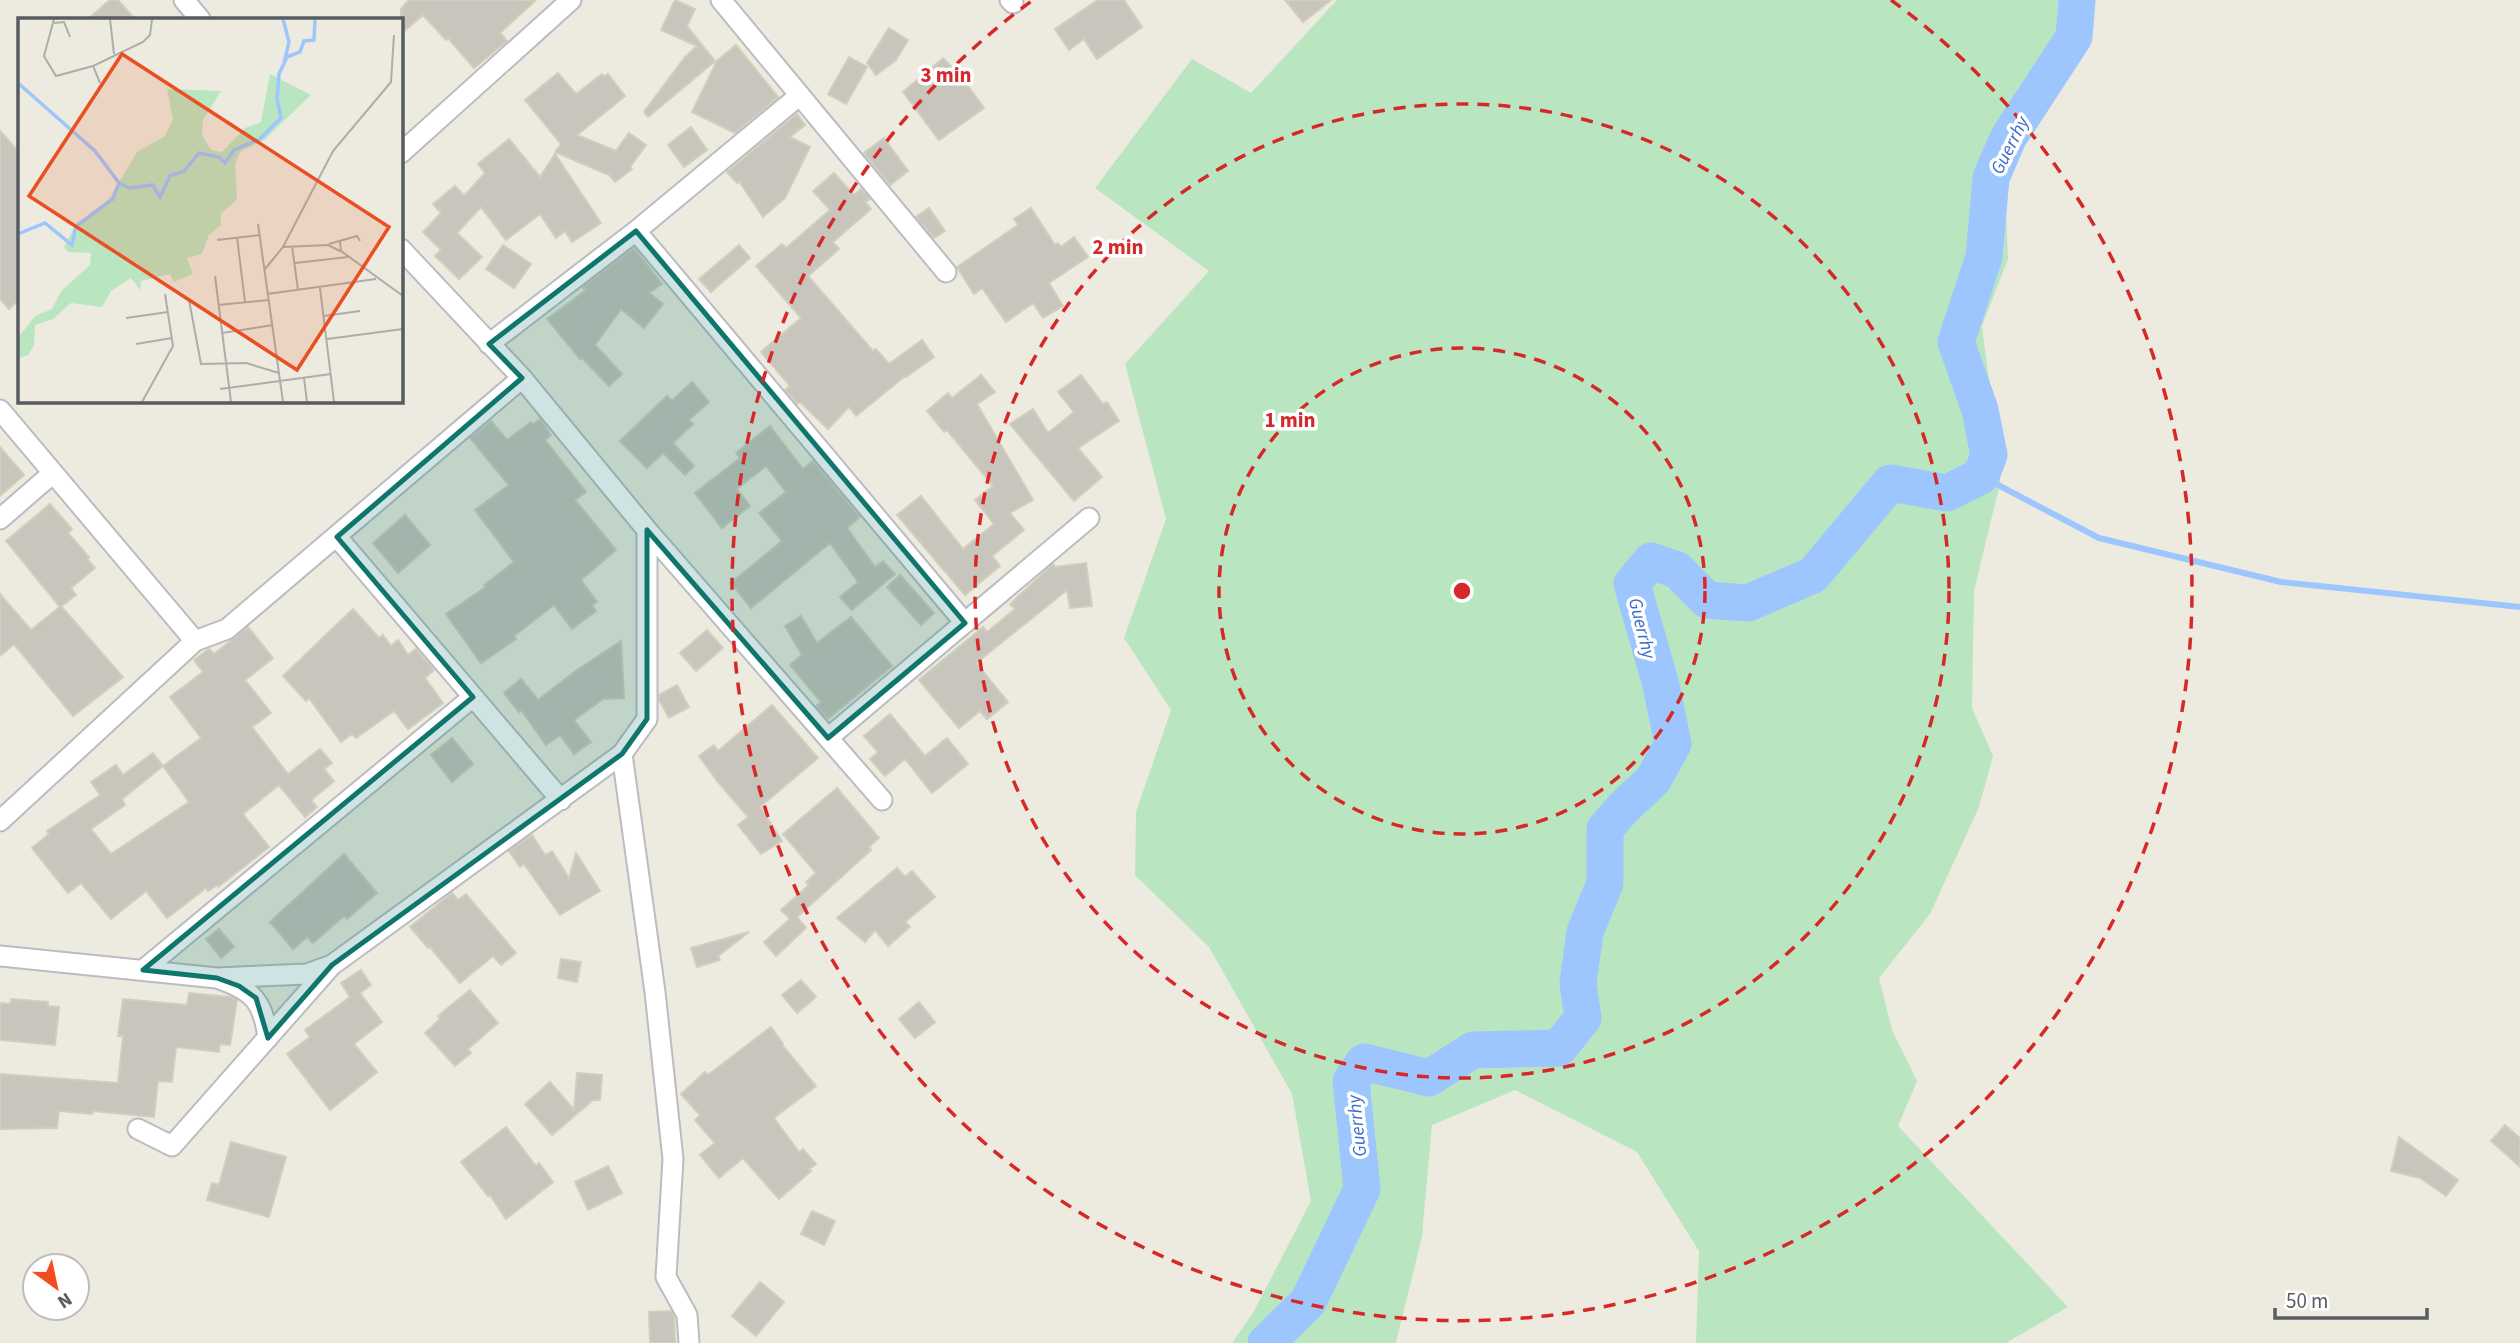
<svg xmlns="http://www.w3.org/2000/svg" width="2520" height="1343" font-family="'Source Sans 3',sans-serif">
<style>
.green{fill:#b9e6c0}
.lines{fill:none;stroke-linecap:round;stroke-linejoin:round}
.stream{stroke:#9dc6ff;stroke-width:6}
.river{stroke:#9dc6ff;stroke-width:37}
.building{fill:#c7c5bc;stroke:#d1cebd;stroke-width:2;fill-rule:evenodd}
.street-casing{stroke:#babcc2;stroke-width:23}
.street{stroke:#fff;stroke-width:19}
.marked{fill:#0f766e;fill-opacity:0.2;stroke:#0f766e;stroke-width:5;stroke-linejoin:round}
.ring{fill:none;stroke:#d62828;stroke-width:3.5;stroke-dasharray:12 9}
.labels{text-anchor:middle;stroke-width:7;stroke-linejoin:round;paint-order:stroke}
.water-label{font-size:19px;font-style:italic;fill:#396bc9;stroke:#fff}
.inset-river{fill:none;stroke:#9dc6ff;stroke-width:3.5}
.inset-road{fill:none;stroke:#adada9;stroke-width:2}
.view{fill:#eb4e22;fill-opacity:0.15;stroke:#eb4e22;stroke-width:3.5}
.inset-edge{fill:none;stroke:#585b61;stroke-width:3.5}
.centre{fill:#d62828;stroke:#fff;stroke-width:3.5}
.ring-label{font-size:21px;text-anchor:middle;font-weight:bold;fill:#d62828;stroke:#fff;stroke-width:7;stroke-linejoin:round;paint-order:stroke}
</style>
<rect width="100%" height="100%" fill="#edebdf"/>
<path class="green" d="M1337,0H2090L2088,41L2065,79L2013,152L2005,184L2008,259L1982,326L1989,381L2001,443L2000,483L1974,591L1972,708L1993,756L1979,807L1930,914L1879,978L1892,1030L1917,1081L1898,1126L2068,1307L2006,1343H1696L1699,1251L1637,1152L1515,1090L1432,1125L1422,1236L1396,1343H1232L1253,1313L1311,1201L1292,1094L1209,947L1135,875L1136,812L1171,710L1124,638L1166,519L1125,364L1209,271L1095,188L1192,59L1251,93Z"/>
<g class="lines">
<path class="stream" d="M1981,476L2099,538L2281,582L2520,607"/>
<path class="river" d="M1266,1343L1308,1302L1362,1189L1351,1081L1364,1062L1429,1078L1473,1050L1559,1048L1583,1018L1578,983L1585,932L1605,883V829L1623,808L1653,780L1673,744L1661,685L1632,584L1651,561L1677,570L1707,600L1748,603L1813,575L1890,483L1947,493L1981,476L1989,455L1980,410L1956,342L1984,257L1991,178L2008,138L2074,37L2077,0"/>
</g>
<path class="building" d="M110,0H118L135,19H88Z
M409,0H536L500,33L507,41L474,68L448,38L446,40L423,15L401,34V9Z
M675,0L695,9L687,26L715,61L648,117L644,112L685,57L697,46L661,30Z
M1098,0H1124L1142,27L1097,59L1084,39L1069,50L1055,29Z
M1285,0H1331L1303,22Z
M889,28L908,40L896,60L876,75L867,63Z
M736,45L778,97L735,133L692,112L717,61Z
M849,57L867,67L846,104L828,94Z
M943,58L962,78L984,108L939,140L903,92Z
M558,73L576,94L602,74L604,77L608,74L625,96L577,135L616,151L629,133L646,145L630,167L632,169L615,182L609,175L555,152L561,144L525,100Z
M797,114L805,125L790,137L810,147L785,198L763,217L739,181L737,183L727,172Z
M691,127L707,150L684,167L668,145Z
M0,131L19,152V300L9,309L0,299Z
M884,138L908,171L890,185L864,153Z
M509,139L540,177L555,154L601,223L572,242L565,231L556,238L540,214L506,240L481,207L457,233L482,257L459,279L435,256L441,250L423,232L441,213L433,204L455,186L464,196L485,173L478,164Z
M834,173L854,195L861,189L870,199L865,202L871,209L833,242L839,249L808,276L873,351L876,349L889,364L922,340L934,357L906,377L905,376L856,416L849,407L828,429L800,402L797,404L791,396L785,390L790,386L761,352L801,318L756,266L782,244L786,248L830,210L813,191Z
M929,208L945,231L934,238L916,217Z
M1031,208L1055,245L1058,243L1061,247L1074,237L1088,257L1049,283L1063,306L1043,318L1033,303L1006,322L982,288L974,294L957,267L1018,225L1014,219Z
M503,245L531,264L514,288L486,269Z
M739,245L750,258L711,292L699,279Z
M634,248L662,284L649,293L663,304L644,328L621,309L595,345L622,374L609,386L582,358L580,359L547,319L586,290L583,288L587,284Z
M981,375L995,392L977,404L1033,500L1010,513L1024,530L992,556L1000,566L965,595L897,515L921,496L963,549L994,524L975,500L993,486L947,430L944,432L927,411L948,393L952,398Z
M1081,375L1103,404L1107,402L1119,421L1078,448L1102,477L1074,501L1010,424L1033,409L1048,433L1074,412L1058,392Z
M692,382L709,402L689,420L693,424L673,443L694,466L685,475L663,453L647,468L620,441L667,396L672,401Z
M540,419L551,435L545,440L586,492L575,500L616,550L581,580L597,602L592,605L596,611L572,629L554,605L514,636L516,639L481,663L446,614L486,587L484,585L514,562L475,510L509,485L470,438L491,421L507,440L531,422L533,424Z
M770,426L803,469L813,461L860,517L847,528L875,567L883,561L895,574L852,610L840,597L858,582L830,543L751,608L731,583L782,541L759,513L786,492L766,466L737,489L750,506L722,528L695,493L740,458L736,453Z
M0,447L24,475L0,496Z
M50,504L72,529L68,533L89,557L87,559L95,568L71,588L76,595L60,607L6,541Z
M405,515L430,545L398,573L373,543Z
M1086,563L1092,606L1070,608L1067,590L976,663L1008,702L987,719L980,711L959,728L919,680L983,627L987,632L1015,609L1010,604L1053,564L1055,567Z
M900,575L934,613L921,625L887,587Z
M0,594L31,630L61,606L123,677L73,716L14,644L0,656Z
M353,609L379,638L383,635L391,646L398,640L408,655L416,649L434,670L425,678L443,703L408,729L394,711L356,738L352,734L341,742L309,698L306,701L283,676Z
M801,616L817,643L851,617L892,666L828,719L816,706L821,702L790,665L802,655L785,626Z
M248,627L273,658L245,680L271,713L252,727L288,774L320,749L332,763L324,769L334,781L311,800L317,807L305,817L279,785L243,814L269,847L218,887L217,885L208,891L206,888L167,918L146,891L111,919L81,883L68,893L32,848L49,834L47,831L100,795L91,782L116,765L123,775L153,753L163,766L201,738L170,697L203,672L194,660L209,649L214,654ZM163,766L189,802L111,854L91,829L125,805L122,799Z
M707,630L723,648L696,671L680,653Z
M621,641L624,698L603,699L574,720L591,742L574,754L560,735L546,745L521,710L519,712L504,693L521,679L538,700L577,670Z
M677,685L689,707L669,718L659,700V695Z
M772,705L818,758L760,807L782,841L761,854L738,825L748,817L717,781L699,756L714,745L718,751Z
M890,714L925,756L947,738L968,764L932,793L905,759L885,776L870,759L878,752L864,736Z
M452,738L473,764L452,782L431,755Z
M837,788L879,838L869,847L871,850L797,917L806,928L776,956L764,942L790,919L781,910L809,885L806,882L816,873L783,834Z
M532,835L545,855L552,851L569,878L576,853L600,891L560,915L524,864L520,867L509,851Z
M344,854L377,893L347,919L344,916L313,943L307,937L293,949L270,922Z
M897,868L905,877L912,871L935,897L905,922L910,927L888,946L875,930L865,942L837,918Z
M452,893L458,900L466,894L516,953L501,965L493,956L460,983L430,947L428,948L410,927Z
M219,929L234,947L221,958L206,939Z
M749,932L718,956L720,960L697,967L691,948Z
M561,959L581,962L577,982L558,978Z
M361,970L371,985L360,993L382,1022L354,1044L377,1072L330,1110L287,1054L310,1037L305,1030L350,997L341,983Z
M801,980L816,997L797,1013L782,995Z
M470,990L498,1023L468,1049L471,1053L455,1066L425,1033L440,1019L438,1016Z
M189,993L231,997L237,1000L230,1045L220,1044L219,1052L176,1047L172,1082L158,1081L154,1117L93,1111L92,1114L59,1111L57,1128L0,1129V1074L118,1083L123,1036H118L123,999L187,1005Z
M11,999L48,1002V1006L59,1007L55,1045L0,1040V1003L10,1004Z
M919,1002L935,1022L915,1038L899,1019Z
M771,1027L783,1044L782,1045L816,1086L774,1118L799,1152L803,1149L816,1164L809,1169L811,1171L779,1199L743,1158L719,1178L700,1155L715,1143L695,1120L700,1115L681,1094L705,1072L708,1075Z
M577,1073L602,1075L600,1100H593L552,1135L525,1104L550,1082L574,1110Z
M2505,1125L2520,1138V1167L2491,1141Z
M506,1127L536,1166L539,1163L553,1182L506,1219L490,1195L488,1196L461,1162Z
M2399,1137L2458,1180L2446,1196L2420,1178L2391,1171Z
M231,1142L286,1157L269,1217L207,1200L212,1183L219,1185Z
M608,1166L622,1193L588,1210L575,1182Z
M812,1211L835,1221L824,1245L801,1234Z
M760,1282L784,1302L756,1336L732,1316Z
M671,1311L674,1317L675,1343H650L649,1312Z"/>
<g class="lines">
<defs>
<path id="street" d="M184,0L200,19
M721,0L946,272
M1010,0L1013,3
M401,153L571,0
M636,231L965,623
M401,249L522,378L647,530L882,800
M489,344L636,231L800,95
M0,410L195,641
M0,519L53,473
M647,530V719L622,754L655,992L673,1159L666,1277L687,1315L689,1343
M337,537L561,800
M828,738L1089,518
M0,821L195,641L227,629L522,378
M0,956L217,978C252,990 263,1000 268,1038
M143,970L473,697
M217,978L307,974L332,965L622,754
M138,1129L172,1146L331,966"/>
</defs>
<use href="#street" class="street-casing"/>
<use href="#street" class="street"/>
</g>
<path class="marked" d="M636,231L965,623L828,738L647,530V719L622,754L332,965L268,1038L256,998L239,986L217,978L143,970L473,697L337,537L522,378L489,344Z"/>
<g class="ring">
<circle cx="1462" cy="591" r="243"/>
<circle cx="1462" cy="591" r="487"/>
<path d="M1891 0A730 730 0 1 1 1033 0"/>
</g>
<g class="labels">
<g class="water-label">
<text transform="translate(2009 145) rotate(-63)" y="7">Guerrhy</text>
<text transform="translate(1643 628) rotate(76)" y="7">Guerrhy</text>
<text transform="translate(1356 1126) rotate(-96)" y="7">Guerrhy</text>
</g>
</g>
<g transform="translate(18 18)">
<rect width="385" height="385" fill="#edebdf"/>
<path d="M252,56L293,77L246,122L222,134L217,147L219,181L203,196V207L191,217L184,236L169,240L175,256L156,264L152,256L123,263L122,272L113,260L93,273L84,289L53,285L35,301L17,307L16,327L10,337L0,340V320L17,298L34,291L43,273L72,247L73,235L50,234L46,229L57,208L91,181L119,134L147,118L155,101L149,71L203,73L185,102L184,117L193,132L204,134L227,110L243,104Z" fill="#b9e6c0"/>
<path class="inset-river" d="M265,1L271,24L266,45M0,65L77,133L101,165M0,216L27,205L54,227L58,208L95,181L101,165L111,170L135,167L142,179L152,158L166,153L181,135L201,139L207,145L216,132L242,121L263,100L259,81L261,56L269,39L282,34L286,23L296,22L297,1"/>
<path class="inset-road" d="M36,1L26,38L38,58L75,48M92,1L96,36M36,5L46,4L52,19M82,65L75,48L125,24L132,17L134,1M240,206L265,384M219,219L227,284M199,222L242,217M322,223L323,233L385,278M311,226L339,218L342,223M274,228L280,272M265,229L310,227L322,233M277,245L330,239M247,251L265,229L315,133L373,64L376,17M197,258L213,384M302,270L316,384M249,276L358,261M171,282L183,346L228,345L261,355M200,287L251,282M306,298L342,293M108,300L150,294M204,315L255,307M309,321L385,311M118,326L154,320M286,360L289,384M202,371L313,356M124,384L155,328L147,276"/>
<path class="view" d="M104,36L371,209L279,352L11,178Z"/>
<rect width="385" height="385" class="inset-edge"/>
</g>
<circle cx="1462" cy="591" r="10" class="centre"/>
<g class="ring-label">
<text x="946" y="82">3 min</text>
<text x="1118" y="254">2 min</text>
<text x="1290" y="427">1 min</text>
</g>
<g transform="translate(56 1287) rotate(147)"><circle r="33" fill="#ffffff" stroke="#bcbdc0" stroke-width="2"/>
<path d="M0-5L12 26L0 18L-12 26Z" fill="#f34d1f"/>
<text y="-10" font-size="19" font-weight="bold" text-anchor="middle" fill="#585b61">N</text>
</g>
<path d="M2275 1308v10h152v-10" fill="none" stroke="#585b61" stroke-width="3.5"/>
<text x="2286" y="1308" font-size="21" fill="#585b61" stroke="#ffffff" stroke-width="5" paint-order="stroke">50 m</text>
</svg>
